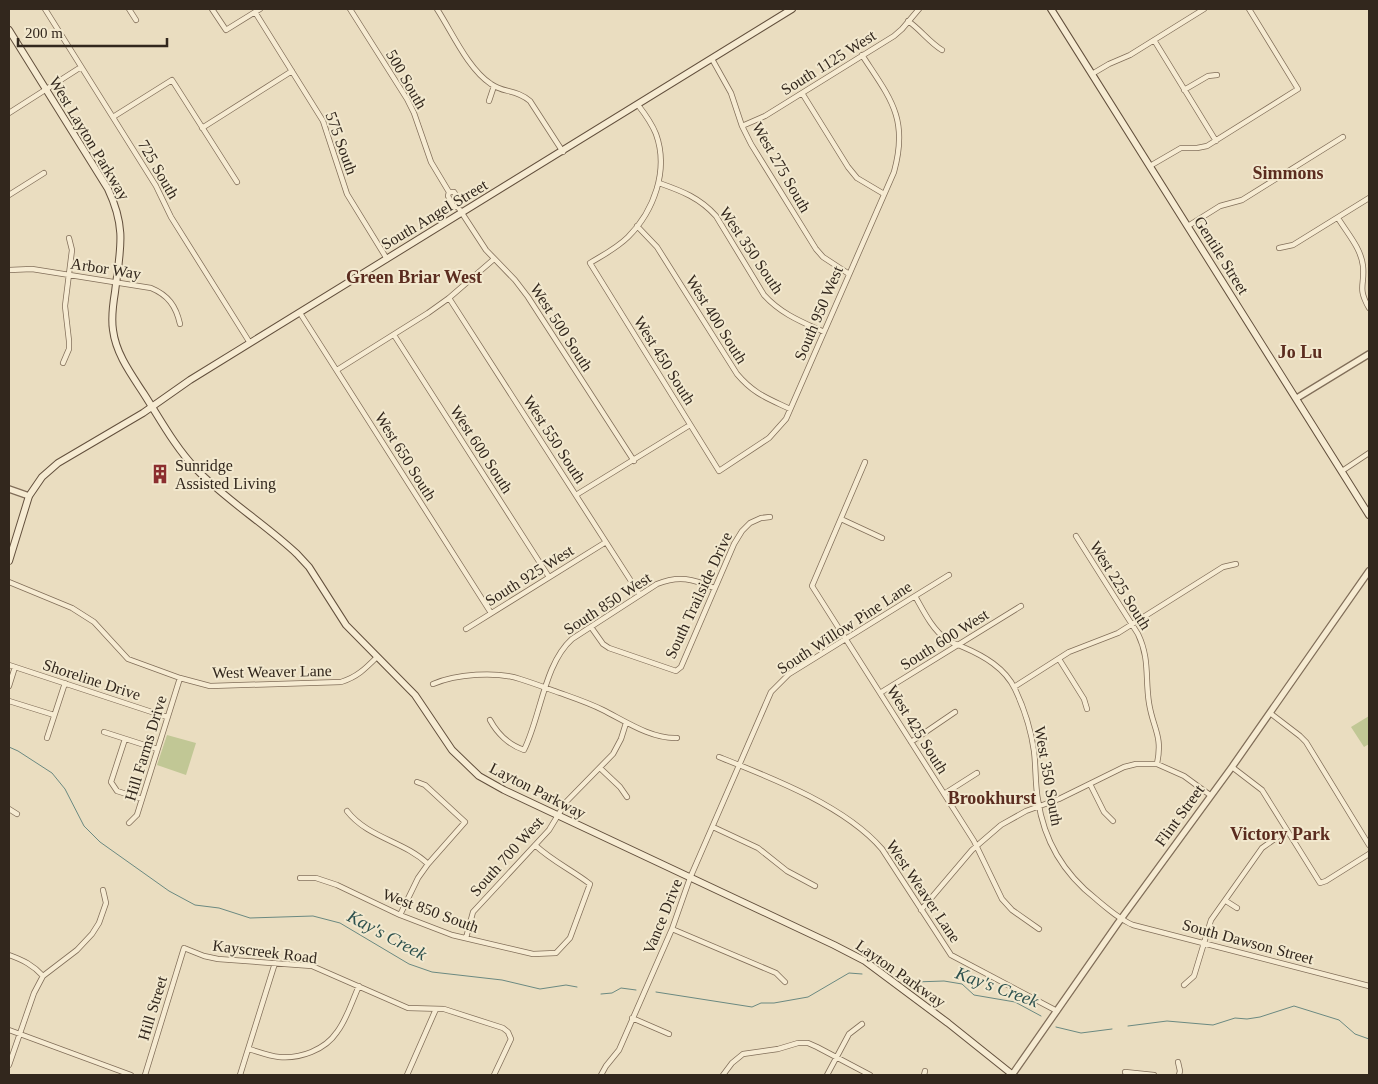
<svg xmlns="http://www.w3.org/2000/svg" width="1378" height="1084" font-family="Georgia,serif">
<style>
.green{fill:#c1c795}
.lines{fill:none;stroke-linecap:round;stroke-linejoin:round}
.stream{stroke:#6b8981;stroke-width:1}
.minor-casing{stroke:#816e59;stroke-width:6}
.tertiary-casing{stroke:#816e59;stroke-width:8}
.secondary-casing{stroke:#63503d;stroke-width:8}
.minor{stroke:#f6ebd2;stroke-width:4.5}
.tertiary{stroke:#f6ebd2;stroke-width:5.5}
.secondary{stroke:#f6ebd2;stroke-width:6}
.labels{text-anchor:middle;stroke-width:4;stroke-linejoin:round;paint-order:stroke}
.street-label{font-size:16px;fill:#32271d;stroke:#f2e8ce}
.poi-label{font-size:16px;fill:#32271d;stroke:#f2e8ce;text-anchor:start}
.neighbourhood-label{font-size:18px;font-weight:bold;fill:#5b2c1f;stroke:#f2e8ce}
.water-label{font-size:18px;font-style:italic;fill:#2d514e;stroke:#f2e8ce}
</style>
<rect width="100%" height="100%" fill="#eaddc0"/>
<path class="green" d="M1369,716V744L1364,747L1351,727Z
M167,735L196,743L186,775L157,765Z"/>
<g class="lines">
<path class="stream" d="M9,747L18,751L52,773L65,789L84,826L100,842L169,891L195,905L219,908L250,918L313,916L340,923L409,964L432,972L502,980L540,989L566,985L577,987
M915,982L944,981L962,984L974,995L1015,1002L1041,1016
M656,992L752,1007L761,1003H774L808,997L849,973L862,974
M601,994L612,993L621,988L636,990
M1128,1026L1167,1021L1213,1025L1235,1018L1247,1019L1260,1017L1294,1006L1339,1020L1355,1034L1369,1039
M1056,1027L1081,1033L1112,1029"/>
<defs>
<path id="minor" d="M45,9L156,186L171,217L250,343
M129,9L136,20
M212,9L226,30L260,9
M350,9L407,99L414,113L431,162L449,192L448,196L454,207H458L486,250L515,280L528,297L634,461
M437,9C452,32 468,69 491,84C503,93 516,89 530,101L563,152
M255,12L323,121L347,194L387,259
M908,21C920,29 929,42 942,50
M1154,40L1216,141
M712,59L731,93L742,126L751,144L816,249L823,257L849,274
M1092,74L1109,64L1130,55L1204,9
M1184,90L1208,76L1217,75
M802,93L848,167L857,178L884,194
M489,101L494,86
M638,105C645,114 652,124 656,134C669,170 654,211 628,237C617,248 603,255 590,263L719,471L769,438L786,419L894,172C909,118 890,98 862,55
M9,113L81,67
M113,117L172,80L237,182
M742,126L765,116L894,36L902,29L919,9
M202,128L292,71
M1150,166L1181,148H1197L1207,146L1298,89L1249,9
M659,183C682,191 700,198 716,216L764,295C781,314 802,322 824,332
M449,192H454L461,203L458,207
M9,195L44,173
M1338,218C1347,233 1361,248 1363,266C1365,286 1357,287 1369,308
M637,226L657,247L737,374C754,394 767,398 790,409
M1188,226L1220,206L1242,200L1343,137
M1279,248L1293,245L1369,198
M9,270L32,269L151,288C168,295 176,306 180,324
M449,298L640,595
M300,313L491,613
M394,335L549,577
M63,363L69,349V341L65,306L72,250L69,238
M337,370L428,313L449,298L494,259
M865,462L812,586L974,841L1002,899L1012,910L1039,929
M1342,471L1369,453
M576,495L690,425
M841,519L882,538
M1076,536L1138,634C1150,659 1145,678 1149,703C1153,729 1163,735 1157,764
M9,582L72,608L94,622L128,659L180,678L210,686L341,682C357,677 365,669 377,657
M915,596C923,610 932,629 946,639C951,643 957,644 963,647C984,656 1005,668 1015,689C1024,708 1031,730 1034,751C1036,767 1035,784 1038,800C1044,841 1064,874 1096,899C1108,909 1119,919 1133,925L1369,986
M591,627L603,644L609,648L676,671L681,667L734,544L742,531L750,523L761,518L770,517
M466,629L606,542
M1059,659L1084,699L1087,709
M9,665L167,717
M433,684C456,674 496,671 520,679C533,683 546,688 560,693C574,698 589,703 603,710C625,721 651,739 677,738
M9,686L15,667
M1014,687L1069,652L1118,633L1223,567L1236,564
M880,693L1021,606
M9,701L54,715
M1270,713L1300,736L1306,742L1369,845
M490,720C497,733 509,745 524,750C541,716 544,664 572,639L657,584C679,575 693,579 714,588
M104,732L157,749
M47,738L65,683
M125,739L111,782L117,791L142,799
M911,742L955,712
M719,757C772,778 845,806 882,849L951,955L1057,1011
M1232,767L1262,790L1320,883L1326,881L1369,854
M600,768L620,787L627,797
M1090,784L1104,812L1113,821
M944,794L977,773
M9,809L17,814
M347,811C368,838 404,841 428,864
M129,823L137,815L180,678
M713,827L758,848L787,871L815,886
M300,878H316L337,885L400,915L452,935L533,954L556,953L570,938L590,884C572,870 552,861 535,845
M1226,901L1237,908
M921,910L972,850L1001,825L1026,811L1059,799L1124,767L1136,764H1157L1184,776L1210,795
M400,915L418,878L428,864L465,822L425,785L417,782
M672,929L776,973L785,982
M466,938L473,912L549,830L566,802L613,754L621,739L626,723
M9,955C23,960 33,965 43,976
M1184,985L1194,976L1211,920L1262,848L1286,831
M632,1018L669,1034
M9,1030L131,1075
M249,1049C259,1052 269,1056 279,1057C300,1059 325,1050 337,1032C347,1019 352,1001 359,986
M1178,1062L1180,1071L1179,1075
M9,1065L34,993L43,976L77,950L92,934L99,923L106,903L103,890
M1125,1072L1154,1075
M145,1075L184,948L204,956L218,959L312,966L408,1008L444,1009L503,1028L508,1032L511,1039L494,1075
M240,1075L275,963
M407,1075L436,1009
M601,1075L606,1066L619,1050L672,929L690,878L771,692L789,674L949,575
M723,1075L732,1063L743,1054L778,1049L798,1043H808L817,1047L870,1075
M827,1075L849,1034L862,1024
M924,1075L925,1071"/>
<path id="tertiary" d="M1297,398L1369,354
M9,489L29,496
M1012,1075L1118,923L1232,767L1369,571"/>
<path id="secondary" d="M1051,9L1369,515
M9,30L108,189C127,229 120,250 115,292C113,304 111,317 113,330C116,354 131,374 144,394C160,419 175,447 196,469C226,500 265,524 297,554L309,567L346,625L415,695L452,750L479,776L504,790L834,945L865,961L948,1023L1013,1075
M9,561L29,496L42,477L58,463L143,413L190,380L792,9"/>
</defs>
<use href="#minor" class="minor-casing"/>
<use href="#tertiary" class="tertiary-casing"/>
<use href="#secondary" class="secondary-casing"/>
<use href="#minor" class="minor"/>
<use href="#tertiary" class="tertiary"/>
<use href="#secondary" class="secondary"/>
</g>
<defs>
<symbol id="building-bare" viewBox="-9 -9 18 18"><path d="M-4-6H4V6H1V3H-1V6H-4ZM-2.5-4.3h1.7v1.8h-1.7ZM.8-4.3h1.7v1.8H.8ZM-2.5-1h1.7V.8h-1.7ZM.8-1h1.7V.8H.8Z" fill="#8b2e2f" stroke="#f2e8ce" stroke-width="2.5" paint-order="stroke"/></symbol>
</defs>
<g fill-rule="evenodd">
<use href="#building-bare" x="146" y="460" width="28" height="28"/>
</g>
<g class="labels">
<g class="street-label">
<text transform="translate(828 62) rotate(-32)" y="6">South 1125 West</text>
<text transform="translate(407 79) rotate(60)" y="6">500 South</text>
<text transform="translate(90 138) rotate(59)" y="6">West Layton Parkway</text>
<text transform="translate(342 143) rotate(70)" y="6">575 South</text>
<text transform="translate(782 167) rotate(60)" y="6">West 275 South</text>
<text transform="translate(159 169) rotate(60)" y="6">725 South</text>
<text transform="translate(434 214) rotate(-31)" y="6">South Angel Street</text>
<text transform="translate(752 250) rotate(56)" y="6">West 350 South</text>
<text transform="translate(1222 255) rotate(58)" y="6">Gentile Street</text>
<text transform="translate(106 268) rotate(9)" y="6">Arbor Way</text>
<text transform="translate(818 313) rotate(-67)" y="6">South 950 West</text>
<text transform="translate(717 319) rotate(58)" y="6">West 400 South</text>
<text transform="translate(562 327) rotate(57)" y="6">West 500 South</text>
<text transform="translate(665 360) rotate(58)" y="6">West 450 South</text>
<text transform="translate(555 439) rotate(57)" y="6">West 550 South</text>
<text transform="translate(482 449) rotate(57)" y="6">West 600 South</text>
<text transform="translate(406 456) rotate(58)" y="6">West 650 South</text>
<text transform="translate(529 575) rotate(-32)" y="6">South 925 West</text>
<text transform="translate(1121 585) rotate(58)" y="6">West 225 South</text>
<text transform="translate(698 595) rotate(-65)" y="6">South Trailside Drive</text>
<text transform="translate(607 603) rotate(-33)" y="6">South 850 West</text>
<text transform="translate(844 627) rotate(-33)" y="6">South Willow Pine Lane</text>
<text transform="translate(944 639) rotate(-32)" y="6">South 600 West</text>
<text transform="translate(272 671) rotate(-1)" y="6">West Weaver Lane</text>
<text transform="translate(92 679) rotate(18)" y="6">Shoreline Drive</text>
<text transform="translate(918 729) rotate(58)" y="6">West 425 South</text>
<text transform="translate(145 748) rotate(-73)" y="6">Hill Farms Drive</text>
<text transform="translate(1049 776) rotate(80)" y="6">West 350 South</text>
<text transform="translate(538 790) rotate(27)" y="6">Layton Parkway</text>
<text transform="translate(1179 815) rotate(-54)" y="6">Flint Street</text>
<text transform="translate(506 856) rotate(-48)" y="6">South 700 West</text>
<text transform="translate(924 891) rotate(56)" y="6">West Weaver Lane</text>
<text transform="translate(431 910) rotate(20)" y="6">West 850 South</text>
<text transform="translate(662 916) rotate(-68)" y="6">Vance Drive</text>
<text transform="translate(1248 941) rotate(15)" y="6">South Dawson Street</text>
<text transform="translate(265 951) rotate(7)" y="6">Kayscreek Road</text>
<text transform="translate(901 973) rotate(35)" y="6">Layton Parkway</text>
<text transform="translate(152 1008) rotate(-73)" y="6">Hill Street</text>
</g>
<g class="poi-label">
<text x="175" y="471">Sunridge<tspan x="175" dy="18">Assisted Living</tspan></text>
</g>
<g class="neighbourhood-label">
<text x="1288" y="179">Simmons</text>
<text x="414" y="283">Green Briar West</text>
<text x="1300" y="358">Jo Lu</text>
<text x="992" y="804">Brookhurst</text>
<text x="1280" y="840">Victory Park</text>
</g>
<g class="water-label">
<text transform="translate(387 935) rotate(28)" y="6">Kay's Creek</text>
<text transform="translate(997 987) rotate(20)" y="6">Kay's Creek</text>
</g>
</g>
<rect width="1378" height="1084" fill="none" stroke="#32271d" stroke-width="20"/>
<path d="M18 38v8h149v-8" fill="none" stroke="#32271d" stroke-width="2.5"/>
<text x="25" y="38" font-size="15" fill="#32271d" stroke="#f2e8ce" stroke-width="4" paint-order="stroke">200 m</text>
</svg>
